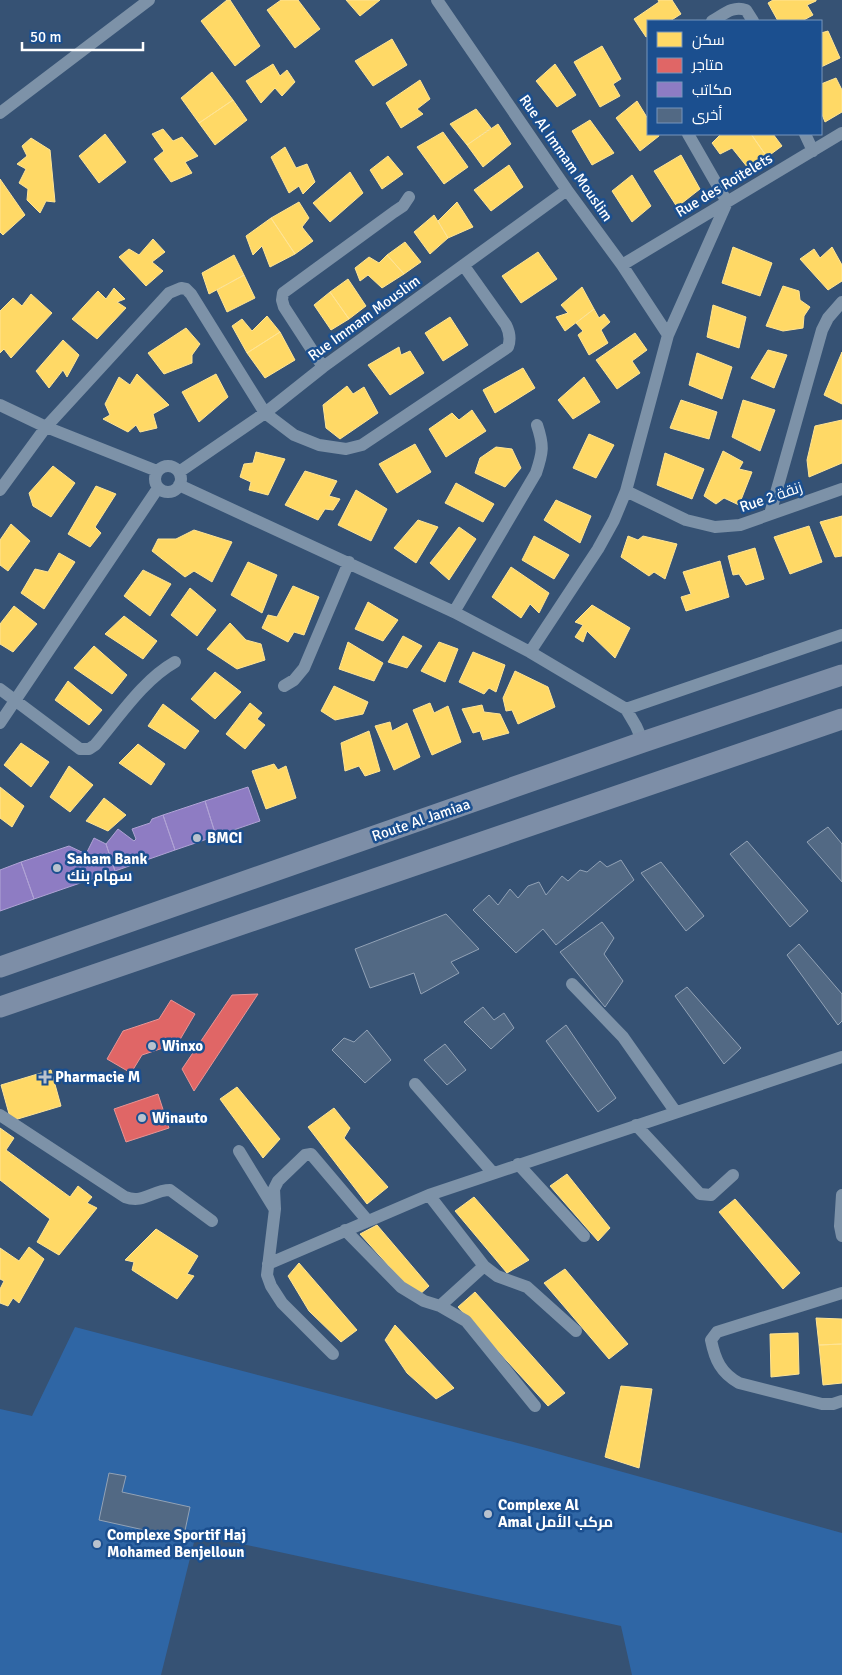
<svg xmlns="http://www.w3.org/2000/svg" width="842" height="1675" font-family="Signika,Cairo,sans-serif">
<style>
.green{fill:#2f66a5}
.homes{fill:#ffd966;stroke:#ffe494}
.shops{fill:#e06666;stroke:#e99494}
.offices{fill:#8e7cc3;stroke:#b0a3d5}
.building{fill:#526984;stroke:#92a2b6}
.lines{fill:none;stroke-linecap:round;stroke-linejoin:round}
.minor{stroke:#7d92a8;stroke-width:12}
.primary{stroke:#7d8ea7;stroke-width:21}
.poi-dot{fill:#b9c2ce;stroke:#1b4f8f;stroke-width:2}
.labels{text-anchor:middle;stroke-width:5;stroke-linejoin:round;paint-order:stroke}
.street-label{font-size:15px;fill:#fff;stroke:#1b4f8f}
.poi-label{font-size:15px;font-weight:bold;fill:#fff;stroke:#1b4f8f;text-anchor:start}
</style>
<rect width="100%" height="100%" fill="#365274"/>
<path class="green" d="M75,1327L540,1449L842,1533V1675H632L621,1626L196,1534L161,1675H0V1409L32,1416Z"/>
<path class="homes" d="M227,0H230L260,46L235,66L201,21Z
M281,0H298L320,29L295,48L267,10Z
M346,0H380L360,16Z
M658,0H672L681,14L670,21H648V36L646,37L634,19L659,2Z
M773,0H816V1L807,5L813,15L802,21H778L768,3Z
M828,31L840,58L821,67V33Z
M392,39L407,65L373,86L355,61Z
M602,46L621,79L613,84L620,96L600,107L574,62Z
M273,64L280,76L287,70L295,82L282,96L275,88L261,103L246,81Z
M555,64L576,95L557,107L536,81Z
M212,72L233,100L199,123L181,98Z
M836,78L842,90V112L825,122L821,112V84Z
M420,80L430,99L417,109L423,114L401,128L386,103Z
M233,100L247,120L215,145L199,123Z
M637,101L648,119V134H658L659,136L640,151L616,118Z
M476,109L491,128L467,145L450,124Z
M590,120L614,153L592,165L572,131Z
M498,124L511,144L483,167L467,145Z
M163,129L173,141L182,137L198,156L185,162L192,173L171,182L154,159L164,151L152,134Z
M443,132L468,167L444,184L417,147Z
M105,134L126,162L99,183L79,156Z
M721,134H751L767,157L748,168L732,148L720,154L712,143Z
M751,134H773L782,146L767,157Z
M31,138L50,150L55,202L46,201L40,213L27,200L28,189L19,183L26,169L17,164L27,156L22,146Z
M285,147L296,168L307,164L315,182L303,194L299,186L289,193L271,157Z
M681,155L700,189L677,207L654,171Z
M388,156L403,174L382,189L370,170Z
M509,165L523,187L491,211L474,190Z
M350,172L363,193L330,222L313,203Z
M632,175L651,206L632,222L612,191Z
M0,179L25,215L3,235L0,232Z
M299,202L309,218L302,227L313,241L295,254L271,218Z
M457,202L473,227L448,238L438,221Z
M434,215L448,238L430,254L414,232Z
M271,218L295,254L270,267L262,246L253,255L246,236Z
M153,239L165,252L152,262L163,271L146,286L119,257L129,249L139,255Z
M405,242L421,262L404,274L387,255Z
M733,247L772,263L760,296L722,283Z
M832,247L842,265V281L828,290L800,259L814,249L820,258Z
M538,252L557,279L521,303L502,276Z
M234,255L244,275L209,294L202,273Z
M387,255L404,274L382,288L368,275L360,281L355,268L369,257L379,263Z
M244,275L255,298L227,312L217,290Z
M348,279L366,306L349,319L330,292Z
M783,286L799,291L800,300L810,307L804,316L803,328L783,331L766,326Z
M582,287L594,309L565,331L556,317L568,313L561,305Z
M114,288L125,299L117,302L126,308L97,339L72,319L98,291L106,299Z
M330,292L349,319L331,330L314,305Z
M31,294L52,313L11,358L4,349L0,353V311L13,298L22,306Z
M713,305L746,317L739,348L707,337Z
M594,309L599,318L604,314L610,322L601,330L608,343L589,355L578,335L583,331L576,323Z
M267,316L280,332L247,353L232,326L242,319L252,331Z
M450,317L468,345L443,361L425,333Z
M186,328L200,344L192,355V363L164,374L148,353Z
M280,332L295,360L265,378L247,353Z
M635,333L647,350L632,361L640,373L617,389L596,360Z
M63,340L79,355L67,377L63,370L49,388L36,371Z
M399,347L401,355L410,351L424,373L390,395L368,365Z
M768,350L787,355L774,388L751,378Z
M842,352V404L824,395Z
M697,353L732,367L722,399L689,385Z
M523,368L535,388L495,413L483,390Z
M137,374L169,405L153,414L157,428L140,432L136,425L128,432L103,419L110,415L105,404L119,377L130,385Z
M216,374L228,397L199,422L182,392Z
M584,377L600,402L573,419L558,400Z
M347,386L353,394L364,387L378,413L340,439L326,428L323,405Z
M681,400L717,412L709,439L670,428Z
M743,400L775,410L760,451L732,437Z
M472,410L486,431L446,457L429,429L452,413L459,420Z
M842,420V463L809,477L807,460L815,426Z
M589,434L614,445L596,478L573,468Z
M415,444L431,472L397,493L379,464Z
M496,447L512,449L521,468L505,487L475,473L480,458Z
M723,451L743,462L739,469L752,472L739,505L724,498L716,504L704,496Z
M256,452L285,459L268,495L249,490L251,482L240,477L244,464L253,463Z
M665,453L704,469L692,499L657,485Z
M53,466L75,483L51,517L33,506L29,493Z
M305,471L337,481L329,496L340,499L333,510L325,509L318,520L285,505Z
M456,483L494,504L483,522L445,503Z
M96,486L116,494L95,527L101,533L90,547L68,534Z
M356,490L387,509L371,541L338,525Z
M556,500L591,516L580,543L544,520Z
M842,516V556L835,557L820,522Z
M418,520L438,527L416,563L394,548Z
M11,524L30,541L8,571L0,565V540Z
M809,526L822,562L790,574L774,537Z
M459,527L476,539L449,580L430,563Z
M194,530L232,542L212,582L194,571L185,577L152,551L158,539H176Z
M534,536L569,555L554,579L522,560Z
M628,536L638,540L643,536L677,544L665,579L654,572L649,576L621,557Z
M755,548L764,579L746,585L739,574L733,575L728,556Z
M59,553L75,562L44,609L21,593L35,569L48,572Z
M720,561L729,597L686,611L681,597L691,594L683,572Z
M248,562L277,575L262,613L231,595Z
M511,567L549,593L539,613L530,604L521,618L492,597Z
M143,570L171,584L150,616L124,596Z
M293,586L319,597L304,635L294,632L288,642L262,628L268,615L277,617Z
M190,588L216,610L197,636L171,615Z
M368,602L398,620L383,641L355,629Z
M592,605L630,628L615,658L587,631L583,642L575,637L583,625L575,622Z
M14,606L37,624L13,652L0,644V624Z
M124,616L157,641L143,659L105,634Z
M230,623L246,640L261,644L265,660L237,669L207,649Z
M403,636L422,646L407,668L388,662Z
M348,642L383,663L374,681L339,669Z
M439,642L458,649L445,682L421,671Z
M94,646L127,675L112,694L74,668Z
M473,652L505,665L496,692L489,688L484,694L459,682Z
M515,671L548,687L555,707L518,724L512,710L506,711L503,698Z
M215,672L241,692L215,719L191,699Z
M68,681L102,710L89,725L55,700Z
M334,686L368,702L363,714L335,720L321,711Z
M250,703L262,713L257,719L265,725L245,749L226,734Z
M430,703L434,713L448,706L461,742L432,755L413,710Z
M163,704L199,731L185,749L148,726Z
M482,705L484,712L500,714L509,733L483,740L480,731L473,733L462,709Z
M390,722L392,731L407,723L420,757L394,770L375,726Z
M369,731L380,771L365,776L359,766L345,771L341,743Z
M21,743L49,762L31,787L4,765Z
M138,744L165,764L151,785L119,763Z
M274,764L278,770L286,766L296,798L266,809L252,771Z
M69,766L93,785L70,812L50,797Z
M0,787L24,806L12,827L0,818Z
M104,798L126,815L108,831L86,821Z
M51,1070L61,1106L11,1121L1,1085Z
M237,1087L280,1139L263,1158L220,1099Z
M334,1108L350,1128L344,1138L388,1187L367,1204L308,1127Z
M0,1128L14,1138L6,1150L70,1197L78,1186L92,1197L87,1203L97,1208L59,1255L37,1242L50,1219L0,1180Z
M567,1174L610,1228L598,1241L550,1186Z
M474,1197L529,1260L507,1273L455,1211Z
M735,1199L800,1273L783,1289L719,1212Z
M377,1225L429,1286L417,1297L360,1234Z
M156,1229L198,1256L187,1274L194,1276L177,1299L132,1270L134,1262L125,1260Z
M29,1247L44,1259L19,1303L13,1298L8,1306L0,1303V1289L4,1281L0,1279V1248L19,1261Z
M299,1263L357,1330L341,1342L309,1311L288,1276Z
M565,1269L628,1344L609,1359L544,1283Z
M475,1292L565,1393L548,1406L458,1307Z
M816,1318L842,1319V1344L819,1345Z
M395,1325L454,1388L436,1399L407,1373L385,1340Z
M798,1333L799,1374L771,1377L770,1334Z
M842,1344V1383L823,1385L819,1345Z
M621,1386L652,1389L639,1468L605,1457Z"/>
<path class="shops" d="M258,994L194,1091L182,1069L232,995Z
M171,1000L195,1014L178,1043L142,1055L131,1073L107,1059L123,1031L159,1019Z
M158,1094L169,1128L126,1142L114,1109Z"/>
<path class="offices" d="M248,787L260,821L216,836L205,801Z
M205,801L216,836L175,850L163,815Z
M163,815L175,850L115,871L106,844L118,829L134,841L136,839L132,829L150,823L152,819Z
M94,838L106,844L115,871L34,899L21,862L69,846L86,854Z
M21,862L34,899L0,911V870Z"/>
<path class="building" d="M828,827L842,844V882L807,842Z
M747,841L808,911L790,927L730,854Z
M621,860L634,880L556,945L543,929L516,953L473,910L489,895L498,905L510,889L518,898L528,886L539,882L546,895L562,876L568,881L580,870L587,872L600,861L607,867Z
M661,862L704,916L686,931L641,873Z
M446,914L479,949L451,962L459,973L421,994L414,973L370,988L355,949Z
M602,922L614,938L604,954L623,981L605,1007L560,952Z
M799,944L842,994V1021L838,1025L787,955Z
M687,987L741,1048L724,1064L675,996Z
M483,1007L494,1020L504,1013L514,1028L491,1049L464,1022Z
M566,1025L616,1098L598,1112L546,1041Z
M367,1030L391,1060L365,1083L332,1050L344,1038L354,1042Z
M445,1044L466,1070L447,1085L424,1060Z
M109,1473L126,1476L122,1492L190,1507L183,1540L161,1535L160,1540L152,1538L153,1532L99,1520Z"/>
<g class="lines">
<path class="minor" d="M437,0L567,190L622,265L668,335
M712,21C723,15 733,5 746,10L753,21
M0,113L149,0
M805,134L813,151
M622,265L842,133
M323,367L284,307L282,300L283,293L394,212L403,206L409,197
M0,405L46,427L157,471
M155 479a13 13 0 1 1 26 0a13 13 0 1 1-26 0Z
M179,472L265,413L323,367L567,190
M179,485L454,612L530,652L626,709L636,726L643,742
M0,490L46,427L169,293L181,288L186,289L191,294L265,413L294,435L319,445L346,449L362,445L508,347C511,339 510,333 506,325L464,266
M626,491L686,520L715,527L740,525L842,489
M770,514L822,330L828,318L842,302
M454,612L536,473C543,452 544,446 537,425
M530,652L598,549L614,520L626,491L668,335L727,202L688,134
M284,686L294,680L304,668L349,562
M0,689L80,749H89L95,745C119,717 143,680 175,662
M626,709L842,635
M0,723L158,488
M572,984L623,1037L675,1111
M415,1084L493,1173
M0,1115L125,1197C144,1204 152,1190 170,1190L212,1221
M636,1125L700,1194L711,1195L733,1175
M239,1151L274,1208
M518,1164L584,1236
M429,1195L484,1266L497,1276L527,1287L576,1331
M842,1195L840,1226L842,1236
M345,1230L401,1287L424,1301L440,1306L466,1321L535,1406
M268,1264L429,1195L842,1057
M842,1293L717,1332L711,1340C715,1360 721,1373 739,1383L822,1404H833L842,1401
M440,1306L484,1266
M333,1354L282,1303L271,1286L267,1275L275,1209L274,1189L278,1181L305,1155L311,1154L367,1220"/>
<path class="primary" d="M0,967L643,742L842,675
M0,1007L842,719"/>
</g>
<g class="poi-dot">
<circle cx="197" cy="838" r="5"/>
<circle cx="57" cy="868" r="5"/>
<circle cx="152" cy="1046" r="5"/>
<path d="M42.5 1069.5h5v5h5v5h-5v5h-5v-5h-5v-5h5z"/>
<circle cx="142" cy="1118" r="5"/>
<circle cx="488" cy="1514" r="5"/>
<circle cx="97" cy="1544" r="5"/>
</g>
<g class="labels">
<g class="street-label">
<text transform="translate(566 158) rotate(55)" y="5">Rue Al Immam Mouslim</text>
<text transform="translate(724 185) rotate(-31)" y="5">Rue des Roitelets</text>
<text transform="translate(364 318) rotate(-36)" y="5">Rue Immam Mouslim</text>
<text transform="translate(771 497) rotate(-19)" y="5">Rue 2 زنقة</text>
<text transform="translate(421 820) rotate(-19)" y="5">Route Al Jamiaa</text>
</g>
<g class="poi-label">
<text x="207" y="843">BMCI</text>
<text x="67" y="864">Saham Bank<tspan x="67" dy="17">سهام بنك</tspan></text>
<text x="162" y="1051">Winxo</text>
<text x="55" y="1082">Pharmacie M</text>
<text x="152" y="1123">Winauto</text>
<text x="498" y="1510">Complexe Al<tspan x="498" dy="17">Amal مركب الأمل</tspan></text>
<text x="107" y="1540">Complexe Sportif Haj<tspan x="107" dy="17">Mohamed Benjelloun</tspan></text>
</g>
</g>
<rect x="647" y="20" width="175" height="115" fill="#1b4f8f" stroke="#7695bc"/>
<rect x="657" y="32" width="25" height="15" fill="#ffd966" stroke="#7695bc"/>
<text x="692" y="45" font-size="15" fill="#ffffff">سكن</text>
<rect x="657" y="58" width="25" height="15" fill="#e06666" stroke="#7695bc"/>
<text x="692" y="70" font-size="15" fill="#ffffff">متاجر</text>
<rect x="657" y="82" width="25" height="15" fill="#8e7cc3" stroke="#7695bc"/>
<text x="692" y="95" font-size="15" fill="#ffffff">مكاتب</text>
<rect x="657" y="108" width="25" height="15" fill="#526984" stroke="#7695bc"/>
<text x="692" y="120" font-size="15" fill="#ffffff">أخرى</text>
<path d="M22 42v8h121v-8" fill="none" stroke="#ffffff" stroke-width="2.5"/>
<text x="30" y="42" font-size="15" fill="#ffffff" stroke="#1b4f8f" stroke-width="4" paint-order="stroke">50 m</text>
</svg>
